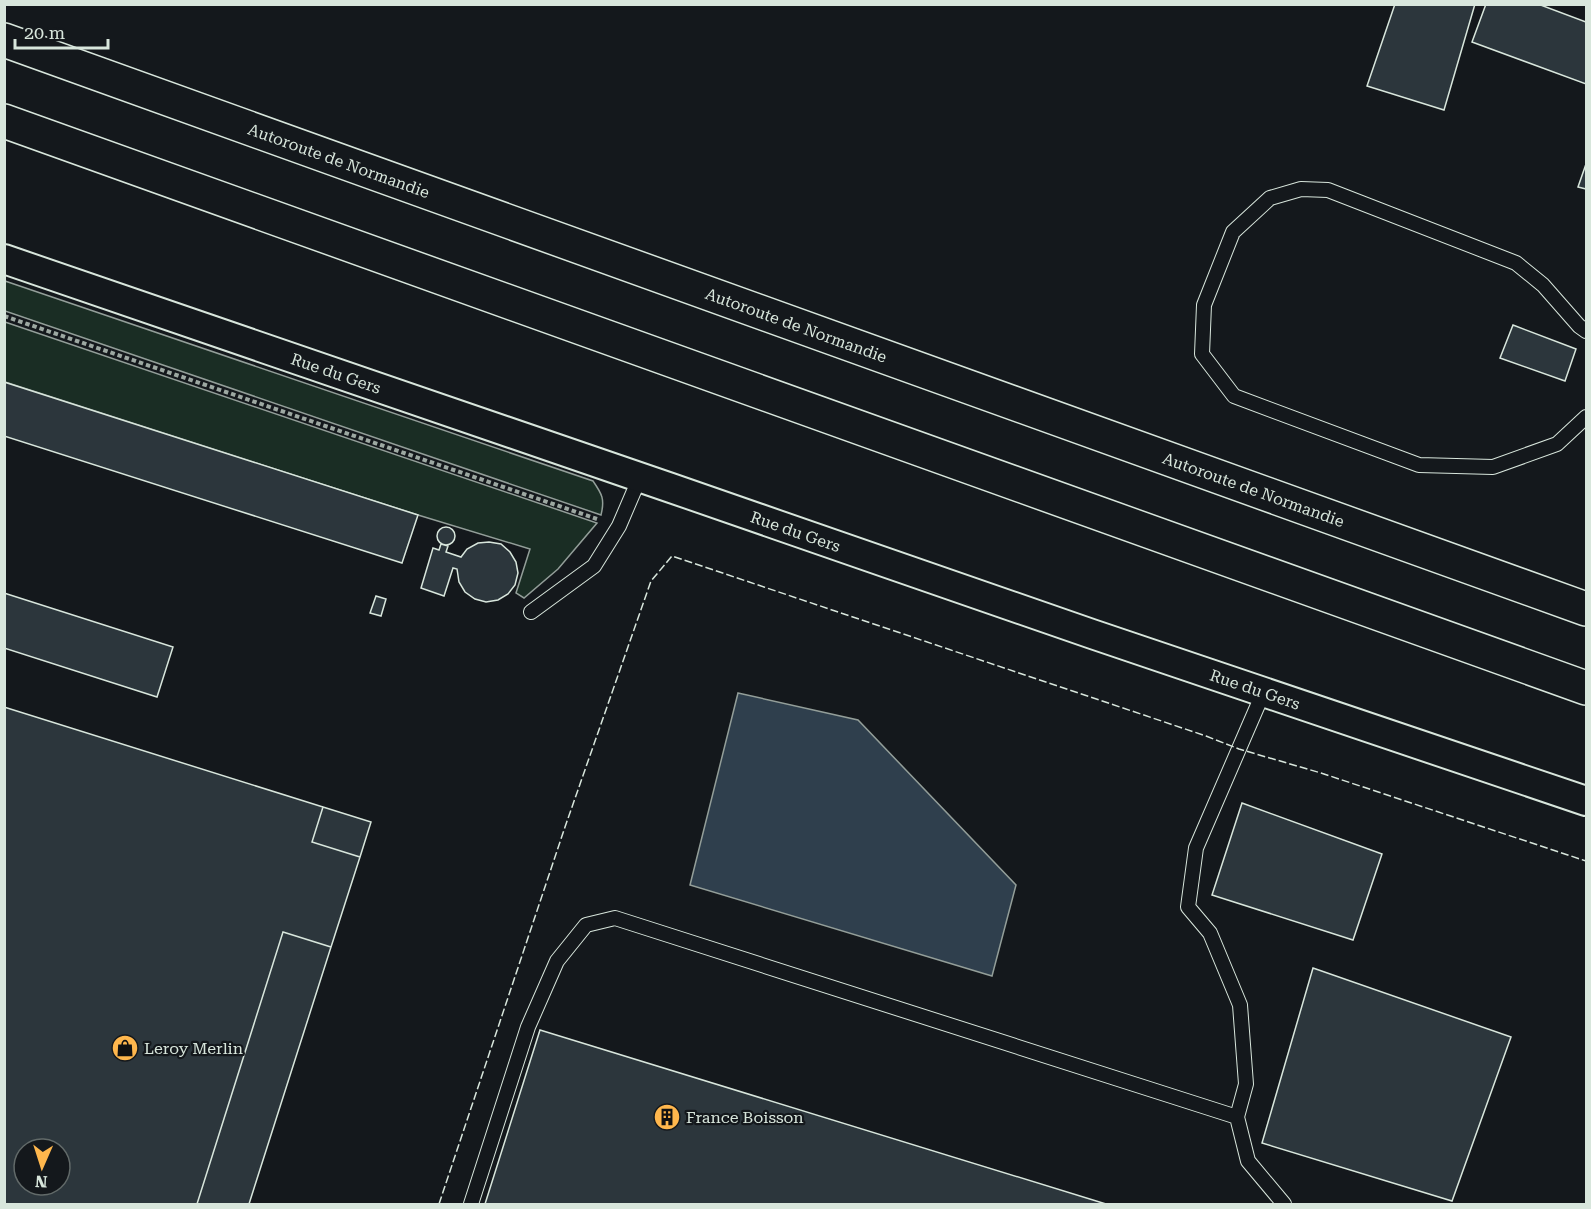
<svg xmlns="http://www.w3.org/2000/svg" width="1591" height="1209" font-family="'Roboto Serif',serif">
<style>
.green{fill:#1a2d24;stroke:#939e99;stroke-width:1.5}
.water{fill:#2f3f4d;stroke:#939e99;stroke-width:1.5}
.building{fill:#2c363c;stroke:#d8e6dc;stroke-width:1.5;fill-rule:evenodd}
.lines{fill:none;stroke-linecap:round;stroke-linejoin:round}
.service-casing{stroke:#d8e6dc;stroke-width:16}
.minor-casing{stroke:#d8e6dc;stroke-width:32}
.motorway-casing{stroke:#d8e6dc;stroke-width:36}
.path{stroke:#9da8a2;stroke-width:4;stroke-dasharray:4.5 3;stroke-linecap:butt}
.service{stroke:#14181c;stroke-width:14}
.minor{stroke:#14181c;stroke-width:28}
.motorway{stroke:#14181c;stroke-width:33}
.fence{stroke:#d8e6dc;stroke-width:1.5;stroke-dasharray:8 3;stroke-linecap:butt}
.labels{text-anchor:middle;stroke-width:4.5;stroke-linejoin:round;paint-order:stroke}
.street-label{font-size:16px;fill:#d8e6dc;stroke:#14181c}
.poi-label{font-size:16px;fill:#d8e6dc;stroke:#14181c;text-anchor:start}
</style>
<rect width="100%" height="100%" fill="#14181c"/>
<path class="green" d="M5,281L593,481C602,494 605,499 601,515L5,311Z
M5,322L597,523L558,569L524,598L516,593L530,549L418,515L5,382Z"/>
<path class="water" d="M738,693L858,720L1016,885L992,976L690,885Z"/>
<path class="building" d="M1395,4H1475L1444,110L1367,86Z
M1486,4H1538L1586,22V84L1472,42Z
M1586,164V189L1578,187Z
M1513,325L1576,349L1565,381L1500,358Z
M4,382L418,515L402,563L4,436Z
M437 536a9 9 0 1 1 18 0a9 9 0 1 1-18 0Z
M489,542L501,544L510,552L516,562L518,573L515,585L508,594L498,600L486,602L475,599L465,592L459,582L457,569L453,568L444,596L421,588L433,548L439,550L441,544L448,546L446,552L461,557L467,549L478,543Z
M4,593L173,647L157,697L4,648Z
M376,596L386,599L381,616L370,613Z
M4,707L323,807L312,842L360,857L331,947L283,932L197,1204H4ZM24,1149H60V1185H24Z
M1242,803L1382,854L1353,940L1212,895Z
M323,807L371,822L360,857L312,842Z
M283,932L331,947L249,1204H197Z
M1313,968L1511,1037L1452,1201L1262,1143Z
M540,1030L1106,1204H485Z"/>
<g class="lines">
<defs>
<path id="service" d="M1586,331L1579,326L1543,285L1516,263L1328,190L1301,189L1270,198L1233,232L1204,305L1202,354L1234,396L1419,465L1493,467L1557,444L1586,417
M531,612L594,566L619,526L640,477
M1264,691L1196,848L1188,907L1210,933L1240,1005L1246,1084L1237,1117L1248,1161L1284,1204
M471,1204L528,1027L557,961L586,925L615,918L1237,1117"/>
<g id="minor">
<path id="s1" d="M4,259L671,488L1092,634L1586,801"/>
</g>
<g id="motorway">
<path id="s2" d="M4,40L1586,609"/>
<path d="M4,121L1586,688"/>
</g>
</defs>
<use href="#service" class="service-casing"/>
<use href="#minor" class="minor-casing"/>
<use href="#motorway" class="motorway-casing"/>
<path class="path" d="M4,316L597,519"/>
<use href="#service" class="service"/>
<use href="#minor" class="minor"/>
<use href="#motorway" class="motorway"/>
<path class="fence" d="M439,1204L565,827L651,581L672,556L1206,736L1239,749L1321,773L1586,861"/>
</g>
<defs>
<symbol id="shop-disc" viewBox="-11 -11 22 22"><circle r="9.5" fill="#ffb74d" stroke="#14181c"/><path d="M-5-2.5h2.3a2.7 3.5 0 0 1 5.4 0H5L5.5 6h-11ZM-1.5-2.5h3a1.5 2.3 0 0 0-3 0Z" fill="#111"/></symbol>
<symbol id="building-disc" viewBox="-11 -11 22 22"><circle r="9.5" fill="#ffb74d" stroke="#14181c"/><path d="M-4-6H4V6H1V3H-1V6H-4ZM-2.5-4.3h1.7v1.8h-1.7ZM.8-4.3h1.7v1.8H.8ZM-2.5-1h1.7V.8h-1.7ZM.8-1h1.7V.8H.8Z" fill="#111"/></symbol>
</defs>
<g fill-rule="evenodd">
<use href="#shop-disc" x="110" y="1033" width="30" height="30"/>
<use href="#building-disc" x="652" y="1102" width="30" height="30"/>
</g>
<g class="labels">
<g class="street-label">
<text dy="6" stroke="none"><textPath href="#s2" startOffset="356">Autoroute de Normandie</textPath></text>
<text dy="6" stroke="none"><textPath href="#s2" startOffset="842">Autoroute de Normandie</textPath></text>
<text dy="6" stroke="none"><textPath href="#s1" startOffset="351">Rue du Gers</textPath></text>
<text dy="6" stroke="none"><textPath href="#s2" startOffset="1328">Autoroute de Normandie</textPath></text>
<text dy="6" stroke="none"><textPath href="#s1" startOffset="837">Rue du Gers</textPath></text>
<text dy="6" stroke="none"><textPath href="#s1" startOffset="1323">Rue du Gers</textPath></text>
</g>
<g class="poi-label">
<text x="144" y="1054">Leroy Merlin</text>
<text x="686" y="1123">France Boisson</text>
</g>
</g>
<rect width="1591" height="1209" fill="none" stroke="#d8e6dc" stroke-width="12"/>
<g transform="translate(42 1167) rotate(183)"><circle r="28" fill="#14181c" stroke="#626a69" stroke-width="1.5"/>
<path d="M0-4.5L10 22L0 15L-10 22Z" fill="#ffb74d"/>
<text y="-9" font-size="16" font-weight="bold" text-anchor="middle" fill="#d8e6dc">N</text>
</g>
<path d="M15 39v9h93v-9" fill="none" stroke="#d8e6dc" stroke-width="3"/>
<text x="24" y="39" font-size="18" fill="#d8e6dc" stroke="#14181c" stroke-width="4.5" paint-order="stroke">20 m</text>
</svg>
